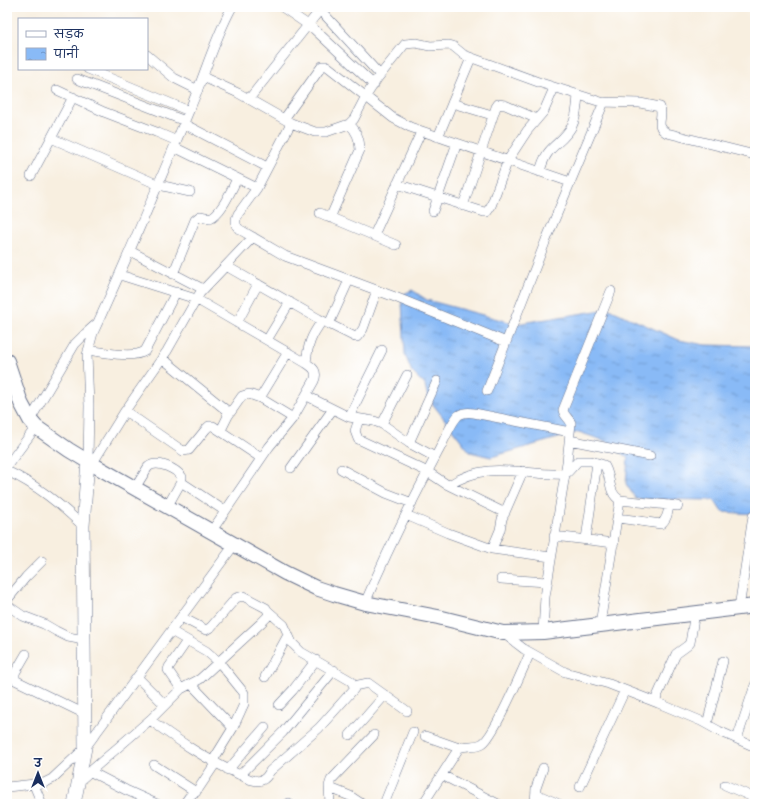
<svg xmlns="http://www.w3.org/2000/svg" width="762" height="811" font-family="Delius,'Playpen Sans Deva',sans-serif">
<style>
.water{fill:url(#water-ripples);stroke:#5274aa}
.lines{fill:none;stroke-linecap:round;stroke-linejoin:round}
.street-casing{stroke:#68728c;stroke-width:10}
.secondary-casing{stroke:#68728c;stroke-width:14}
.primary-casing{stroke:#68728c;stroke-width:16}
.street{stroke:#fff;stroke-width:9}
.secondary{stroke:#fff;stroke-width:13}
.primary{stroke:#fff;stroke-width:14}
</style>
<defs>
<pattern id="water-ripples" width="26" height="14" patternUnits="userSpaceOnUse"><rect width="26" height="14" fill="#89baf6"/><path d="M2 4q2-2 4 0t4 0M15 11q2-2 4 0t4 0" fill="none" stroke="#6f98ca"/></pattern>
</defs>
<rect width="100%" height="100%" fill="#fff"/>
<filter id="ink" filterUnits="userSpaceOnUse"><feTurbulence type="fractalNoise" baseFrequency=".025" numOctaves="2"/><feDisplacementMap in="SourceGraphic" scale="8" xChannelSelector="R" yChannelSelector="G"/><feConvolveMatrix kernelMatrix="1 2 1 2 8 2 1 2 1" color-interpolation-filters="sRGB"/></filter>
<filter id="wash" filterUnits="userSpaceOnUse"><feTurbulence type="fractalNoise" baseFrequency=".012" numOctaves="4" result="noise"/><feDisplacementMap in="SourceGraphic" scale="16" xChannelSelector="R" yChannelSelector="G"/><feGaussianBlur stdDeviation="0.9" result="paint"/><feColorMatrix in="noise" values="0 0 0 0 0 0 0 0 0 0 0 0 0 0 0 0 0 1.4 0 .05"/><feComposite in="paint" operator="in"/></filter>
<g filter="url(#wash)">
<rect width="100%" height="100%" fill="#f8efe0"/>
<path class="water" d="M412,290L427,300L516,324L609,309L679,340L705,345L755,346V514L722,512L714,500L636,499L626,484L628,458L605,441L579,432L491,457L470,452L428,398L425,385L412,372L405,355L402,302L404,294Z"/>
</g>
<g filter="url(#ink)">
<g class="lines">
<defs>
<path id="street" d="M282,7L314,29L374,85
M316,7L324,14L380,75
M147,55L174,78L198,90
M88,69L189,111
M203,77L238,93L291,123L315,132H326L349,124L354,119L366,96L377,79L405,44L416,43L430,46L449,45L453,46L464,55L541,83L601,102L640,103L660,107C664,118 654,126 667,133L755,155
M77,79L185,121
M57,90L104,112L156,132L177,141
M249,99L320,10
M452,103L492,115
M284,119L322,66H327L393,118L410,127L570,182
M291,123L257,188L238,214L236,219V225L239,229L285,256L395,297L506,342
M184,124L267,167
M438,137L471,58
M51,138L159,185L190,192
M174,147L257,188
M540,172C546,144 561,146 572,126C577,117 577,105 578,95
M31,176L73,97
M397,184L484,212H487L491,206L508,160L527,131L544,111L554,88
M463,206L496,107L498,104L505,105L537,119
M433,211L457,143
M320,213L396,245
M330,218L360,150C360,139 357,131 349,124
M374,235L421,132
M130,251L203,289
M226,266L319,319L355,337H357L363,329L377,290
M173,274L195,220L200,216L210,218C222,213 231,190 237,179
M120,275L196,299L306,363C314,368 318,372 314,381L293,418L269,447L211,532
M237,323L258,284
M329,324L349,280
M267,340L290,302
M88,350C102,352 133,359 145,351L176,292
M162,358L226,410L228,416L221,430
M306,363C308,344 311,336 322,321
M487,391L546,240L604,102
M307,396L349,417L374,421L382,424L409,443L435,457
M260,398L288,352
M125,411L183,451L189,450L206,429L209,426H213L261,458
M228,416L242,396L249,394L260,398L293,418
M349,417L382,350
M359,419L355,431L358,439L428,472L446,484L505,513
M30,420L75,344L86,333L95,325
M382,424L407,375
M569,440L650,456
M409,443L437,381
M88,461L89,406L87,355L93,333C127,260 158,185 189,111C204,77 214,40 232,7
M92,464L125,411L167,351L200,293L253,237
M7,466L36,427
M291,468L333,409
M341,469L386,493L412,503
M7,471C37,485 60,504 83,526
M181,482L225,511
M449,485C490,459 521,476 564,474L568,472L578,461H591L604,465C612,476 607,493 620,500L678,506
M135,488L148,467C157,459 176,469 182,477L181,482L167,507
M406,515L448,533L492,549L551,557
M618,518L661,524C667,519 668,513 669,505
M554,536L614,543
M586,539L597,463
M492,549L500,530L502,519L523,471
M501,579L547,582
M7,600L26,577L42,561
M365,603C387,551 412,501 438,452C443,443 452,420 459,415C464,412 469,412 474,413L570,432
M7,605L23,616L44,624L56,631L68,637L84,640
M739,608L753,516
M600,624L620,500
M171,631L206,651L219,662L244,693V704L233,728L212,762
M543,632L545,597L567,462L571,423C569,418 564,416 563,410L611,291
M503,633L524,649L565,672L609,684L658,703L701,721L719,731L755,747
M26,654L15,673V680L85,714
M137,677L165,705
M265,677L288,635
M191,684L233,728
M354,686L368,683L407,711
M181,689L168,670L169,667L187,641
M655,701L676,654L687,646L690,643L695,612
M279,705L293,690L316,660
M150,720C179,741 205,759 238,774C245,777 254,783 262,780C265,779 268,775 270,771L319,728L354,689V686L351,681L301,652L292,643L284,625L268,611
M707,724L723,661
M350,735L385,695
M425,736L459,748
M737,739L755,685
M154,765L196,792
M228,770L265,727
M91,772L126,790L157,804
M240,775L283,732L334,670
M442,775L498,804
M78,782L152,718L181,689L200,679L261,623L269,615V613L266,608L243,596L236,598L211,627L206,630L181,617
M34,785L42,804
M725,785L755,798
M7,787L44,783L52,779L85,748L234,545
M580,787L625,690
M330,788L350,796L362,804
M536,794L559,804
M184,804L189,797L199,788L215,764
M288,804L289,803
M330,804L329,786L331,780L374,735
M384,804L413,732
M423,804L459,748C467,744 476,748 483,743C494,736 523,669 530,653
M535,804L536,788L543,768"/>
<path id="secondary" d="M74,804L85,748L83,526L88,461"/>
<path id="primary" d="M7,361L21,403L30,420L36,427L69,450L92,464L285,573L316,588L334,594L365,603L438,617L503,633L543,632L755,606"/>
</defs>
<use href="#street" class="street-casing"/>
<use href="#secondary" class="secondary-casing"/>
<use href="#primary" class="primary-casing"/>
<use href="#street" class="street"/>
<use href="#secondary" class="secondary"/>
<use href="#primary" class="primary"/>
</g>
</g>
<rect width="762" height="811" fill="none" stroke="#fff" stroke-width="24"/>
<rect x="18" y="18" width="130" height="52" fill="#ffffff" stroke="#a4acbf"/>
<rect x="26" y="31" width="20" height="6" fill="#ffffff" stroke="#a4acbf"/>
<text x="54" y="38" font-size="12" fill="#1b2f5e">सड़क</text>
<rect x="26" y="48" width="20" height="12" fill="url(#water-ripples)" stroke="#a4acbf"/>
<text x="54" y="58" font-size="12" fill="#1b2f5e">पानी</text>
<g transform="translate(38 773)" stroke="#ffffff" stroke-width="3" paint-order="stroke">
<path d="M0-3L7 15L0 10L-7 15Z" fill="#1b2f5e"/>
<text y="-6" font-size="11" font-weight="bold" text-anchor="middle" fill="#1b2f5e">उ</text>
</g>
</svg>
